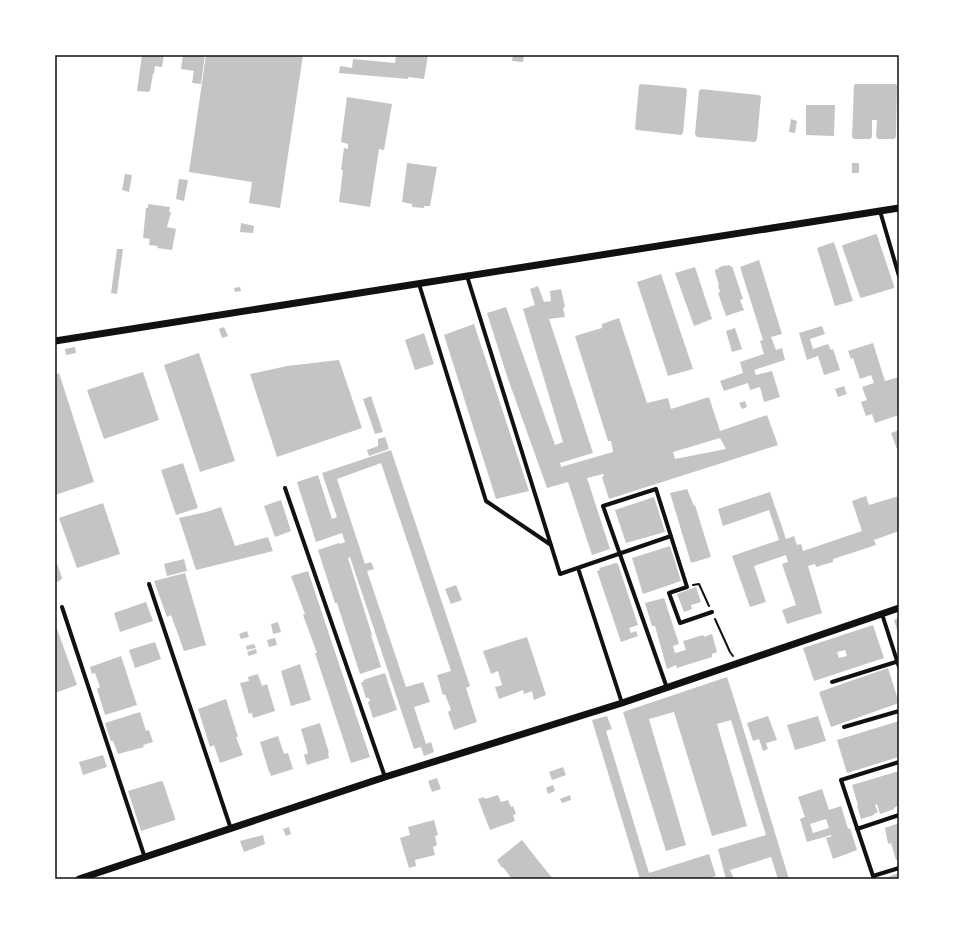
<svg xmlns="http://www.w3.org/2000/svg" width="954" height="934" font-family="'Varela Round',sans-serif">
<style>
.building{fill:#c4c4c4;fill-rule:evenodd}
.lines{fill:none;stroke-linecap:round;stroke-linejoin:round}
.path{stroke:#111;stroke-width:2}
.minor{stroke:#111;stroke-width:4}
.tertiary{stroke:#111;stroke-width:7}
.secondary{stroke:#111;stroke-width:7}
.neatline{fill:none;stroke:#111;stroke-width:1.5}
</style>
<rect width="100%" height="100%" fill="#fff"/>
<path class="building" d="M142,55H164L162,67L155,66L154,73L153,74L150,91L148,92L137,91Z
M183,55H205L201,84L192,83L194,71L181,69Z
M206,55H303L280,208L249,203L252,182L189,172Z
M396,55H428L424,79L408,77V79L339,73L340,66L352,68L353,59L395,63Z
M513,55H524L523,62L512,61Z
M641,84L685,88L687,90L683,133L681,135L637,130L635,129L639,85Z
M856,84H895L897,85L896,137L894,139H878L876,136L877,120H872V137L870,139H854L852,137L854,85Z
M701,89L758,95L761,96L757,139L755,142L697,137L695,134L699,91Z
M347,97L392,104L384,150L379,149L370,207L339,202L343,170H341L344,148L348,149V144L341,142Z
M806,105H835L834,136L806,135Z
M791,119L797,121L795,133L789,132Z
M407,163L437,167L430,206H424V208L412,207V204L402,202Z
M852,163H859V173H852Z
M125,174L132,175L129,192L122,190Z
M179,179L188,180L184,201L176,199Z
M148,204L170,207L169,212H171L167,227L176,229L172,250L157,248L158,246L149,245L150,239L143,238L146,208H148Z
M241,223L254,226L253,233L240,232Z
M876,234L877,235L894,286V288L861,298L860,297L842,246L843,245Z
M834,242L853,301L835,306L817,248Z
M117,249H123L117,294L111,293Z
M759,260L782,334L771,337L776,350L782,348L785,360L754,370L756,375L772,371L780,397L764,402L760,387L750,390L748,383L724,391L720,381L743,373L740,362L764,354L760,341L763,340L740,267Z
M730,265V267L732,266L743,299L740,300L744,310L726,316L718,293L720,292L718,285H719L715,272V270L722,266Z
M695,267L712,319L694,326L675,273Z
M661,274L693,369L668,376L637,282Z
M538,286L544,302L551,301L550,291L561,289L565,307L563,308L565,317L549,319L593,453L560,463L561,467L613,452L611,441H608L575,336L602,328V324L619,318L647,403L668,398L671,409L709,397L720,431L767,415L778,445L609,499L602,477L604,476L603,474L587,478L610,549L592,555L568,482L547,488L507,376L487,313L506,307L555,445L563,442L523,309L535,305L530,289ZM720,438L726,449L675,459L673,452Z
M240,287L241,291L235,292L234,288Z
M474,324L529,491L496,499L444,335Z
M822,326L825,334L810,339L813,349L828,344L831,350L833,349L840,370L824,375L818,356L807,360L799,333Z
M224,327L228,336L222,338L219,329Z
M735,328L742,349L732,352L726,331Z
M424,333L434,364L415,370L405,340Z
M873,343L885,381L899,377V415L875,423L872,414L866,416L861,402L867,400L862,387L874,383L871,375L860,379L853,358L851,359L848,351Z
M75,347L76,353L66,355L65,349Z
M199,353L235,461L200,472L164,365Z
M339,360L362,428L277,457L250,374L287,366Z
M143,372L159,420L104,439L87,390Z
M59,373L94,482L55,495V375Z
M844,386L847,394L838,397L835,389Z
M371,396L383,432L375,434L363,399Z
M745,401L747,407L742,409L739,403Z
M899,430V449H897L891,433Z
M385,437L389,449L369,456L367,450L378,446V439Z
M391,450L470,686L466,688L477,722L454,730L448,712L451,710L445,694L443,695L437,675L451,671L381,463L337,479L365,564L371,562L374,569L367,571L406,687L423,682L430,702L414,707L426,744L431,742L434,752L424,756L421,747L414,749L350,557L348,558L372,635H371L381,667L360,674L337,603H335L318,550L339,543L340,544L345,542L342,533L316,542L297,482L318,475L332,519L337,517L322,473Z
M183,463L198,508L176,515L161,470Z
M687,489L694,506L695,505L711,557L691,563L670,493Z
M770,492L786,539L794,536L797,545L801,544L803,551L862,531L852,501L866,496L869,505L899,496V531L874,540L876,545L833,559V562L816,567L815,564L808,566L822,613L787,624L782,610L796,605L782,564L788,562L786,555L754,566L766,602L750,607L732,556L779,540L769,510L723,526L718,509Z
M654,497L665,532L626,543L615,510Z
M281,500L291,531L275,537L264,506Z
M103,503L120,554L77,568L59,518Z
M221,507L235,546L268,537L273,551L196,570L179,518L206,512Z
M670,546L681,581L643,594L632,558Z
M55,558L62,578L61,580L55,583Z
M184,559L187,571L167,576L164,564Z
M616,563L618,564L638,625L629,628L631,633L636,631L638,636L621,642L597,571L600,570L599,568Z
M308,571L370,757L351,763L315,653H317L303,615L305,614L291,576Z
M185,573L206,645L184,651L171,615L167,617L154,581Z
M456,585L462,600L451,604L445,589Z
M696,587L701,602L691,605L692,609L684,612L677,594Z
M664,598L679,644L673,646L675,653L686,650L683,641L703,635L704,637L712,634L717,652L712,654V657L677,668L676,665L667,669L655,626H652L645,603Z
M146,602L153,621L120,632L114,613Z
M899,618V636L894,620Z
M278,622L281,632L273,634L271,624Z
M55,623L77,685L55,693Z
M873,625L884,658L814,681L803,648ZM845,650L847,656L839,658L837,652Z
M247,631L249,637L241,639L239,634Z
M527,637L546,695L534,700L532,691L524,694L523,690L499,699L495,687L502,685L498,671L491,674L483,651Z
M275,638L277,645L269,647L267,640Z
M155,642L161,659L135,668L129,650Z
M254,644L256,648L247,650L246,646Z
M256,649L257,653L249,656L247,652Z
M121,656L137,705L105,715L97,689L100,687L95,673L92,674L90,667Z
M300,664L311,700L291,706L281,671Z
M888,668L899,703L831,727L819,692Z
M385,673L397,710L373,718L368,702L370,701L369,698H366L361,682H364L363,680Z
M258,674L262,686L267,684L275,711L253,718L252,713L249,714L240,683L249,681L248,677Z
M727,677L737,708L789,879H778L771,857L730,870L734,879H726L718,849L766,835L731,720L717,724L747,826L712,836L674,712L649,719L686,845L666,851L623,712Z
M226,699L238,737H236L243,755L220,763L214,745L210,747L198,709Z
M140,712L146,731L149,730L153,742L143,745L144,747L118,754L113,741H111L105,723Z
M607,716L612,729L606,731L649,873L709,854L716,876L706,879H640L592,720Z
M768,716L777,740L766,743L768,749L763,751L759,739L753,741L747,723Z
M818,716L826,741L795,750L787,725Z
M899,721V757L847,773L837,740Z
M320,723L329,753H328L329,758L307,765L304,755L308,753L301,729Z
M278,736L284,754L288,753L293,769L271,776L270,772H269L260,742Z
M103,755L107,767L83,775L79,762Z
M563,767L566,775L552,780L549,772Z
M899,771V805L894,808V809L880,814L877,804L875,805L878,812L874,814V815L861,819L857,806L858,805L852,785Z
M437,778L441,789L432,792L428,781Z
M161,781L163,782L175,818V820L141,831L128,791Z
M553,785L555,791L548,794L546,788Z
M822,789L829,810L841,806L848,829L850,828L857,850L833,859L826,838L832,836L831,835L807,842L800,819L805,817L798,797ZM826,819L829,828L813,833L810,824Z
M498,795L501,802L508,800L511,807L513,806L516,814L513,815L515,821L490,830L478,799L484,797L485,799Z
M570,795L571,800L562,803L560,799Z
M434,820L438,835L435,836L437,845L433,847L435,855L415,860L416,866L409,868L400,838L410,835L408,827Z
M899,823V859L896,860L891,843L888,844L885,828Z
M289,827L291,834L286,836L283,829Z
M263,835L265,844L244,852L240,841Z
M522,840L540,863L553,879H512L503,867L502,868L497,860Z
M899,873V879H882Z"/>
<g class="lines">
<path class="path" d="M693,585L699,584L709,606
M715,619L730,652L733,656"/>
<path class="minor" d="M880,211L899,276
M467,276L560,574L671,536
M419,284L486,501L551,545
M285,488L385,777
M578,568L622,703
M149,584L231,829
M62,607L145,858
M882,614L899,667
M832,682L899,661
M667,688L603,506L656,489L687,587L669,593L680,623L712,612
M844,727L899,711
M857,829L899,815
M873,876L899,868
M874,879L841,780L899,762"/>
<path class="tertiary" d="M79,879L385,777L622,703L899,608"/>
<path class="secondary" d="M55,341L899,208"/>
</g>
<rect width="954" height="934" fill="none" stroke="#ffffff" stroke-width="112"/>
<rect x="56" y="56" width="842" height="822" class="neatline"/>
</svg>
